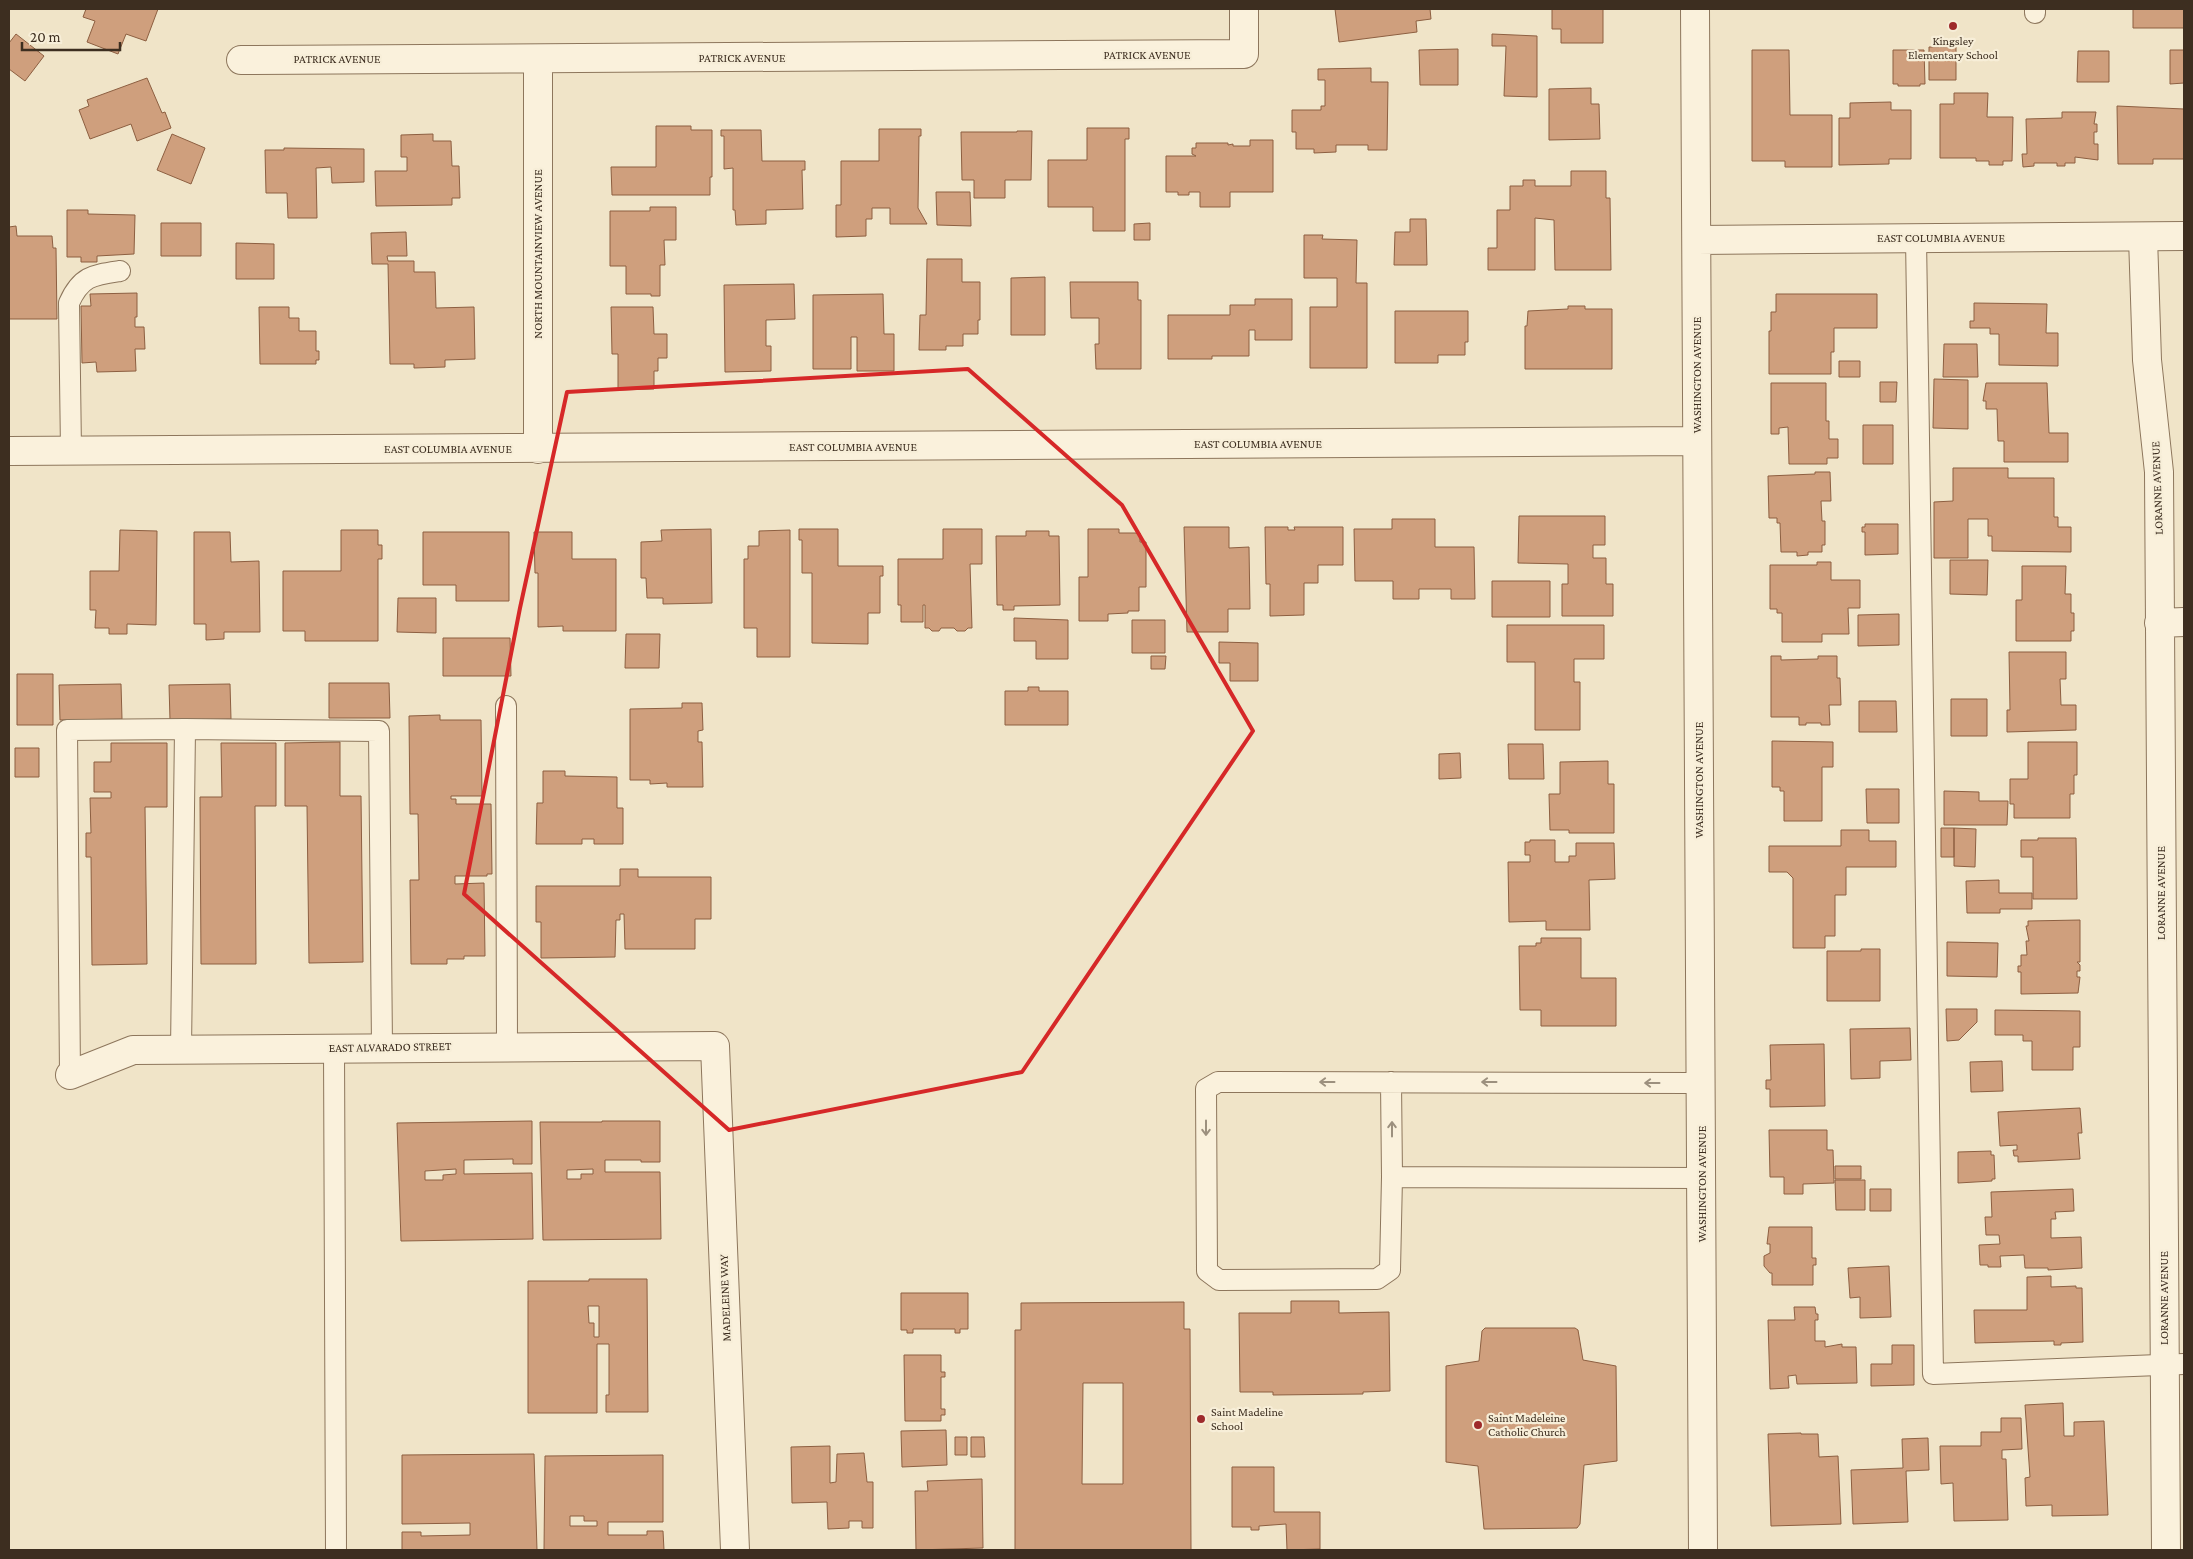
<svg xmlns="http://www.w3.org/2000/svg" width="2193" height="1559" font-family="'Crimson Pro',serif">
<style>
.building{fill:#cf9f7d;stroke:#8d5f41;fill-rule:evenodd}
.lines{fill:none;stroke-linecap:round;stroke-linejoin:round}
.lane-casing{stroke:#8d765c;stroke-width:22}
.street-casing{stroke:#8d765c;stroke-width:30}
.lane{stroke:#faf1dc;stroke-width:20}
.street{stroke:#faf1dc;stroke-width:28}
.oneway{stroke:#9c907e}
.marked{fill:none;stroke:#d62828;stroke-width:4;stroke-linejoin:round}
.poi-dot{fill:#9e2a2b;stroke:#f7eed8;stroke-width:2}
.labels{text-anchor:middle;stroke-width:4.5;stroke-linejoin:round;paint-order:stroke}
.poi-label{font-size:12px;fill:#3d2e20;stroke:#f7eed8;text-anchor:start}
.street-label{font-size:12px;fill:#3d2e20;stroke:#f7eed8}
</style>
<rect width="100%" height="100%" fill="#f0e4c8"/>
<path class="building" d="M86,9H158L146,41L126,34L118,54L87,42L95,21L83,17Z
M1335,9H1430L1431,19L1416,21L1417,32L1339,42Z
M1552,9H1603V43H1561V29H1552Z
M2133,9H2184V28H2133Z
M16,34L44,56L25,81L9,69V43Z
M1492,34L1537,36V97L1504,96L1506,46H1492Z
M1929,47H1956V80H1929Z
M1458,49V85H1420L1419,50Z
M1752,50H1789L1790,115H1832V167H1785V161H1752Z
M1893,50H1924L1925,84H1920V86H1898V84H1893Z
M2170,50H2184V83L2170,84Z
M2078,51H2109V82H2077Z
M1371,68V82H1388L1387,150H1368V145H1336V152L1314,153V149H1296V132H1292V110H1321V106H1325V80H1318V69Z
M147,78L162,113L165,112L171,128L137,141L131,124L90,139L79,110L89,106L87,100Z
M1591,88V104H1599L1600,139L1549,140V89Z
M1954,93H1988L1987,117H2013L2012,161H2003V165H1989V161H1976V158H1940V104H1954Z
M1891,102V110H1911V159H1889V164L1839,165V118H1850V103Z
M2117,106L2184,109V159H2153V164H2118Z
M2062,112H2096L2094,124H2097V132H2094V144H2098V160L2075,157V163H2065V166H2057V163H2034V166L2023,167L2022,154H2027L2026,119L2062,118Z
M656,126H691V130H712V177H710V195H612L611,167H656Z
M1087,128H1129V139H1125V231H1093V207H1048V160H1087Z
M879,129H921V136H919L918,208L927,224H890V208H872V219H866V236L836,237V205H841V161H879Z
M721,130H761L762,161H805V170H802L803,209L766,210V224L736,225L735,210H733V168L724,169V136H721Z
M1017,131H1032L1031,180H1005V198H974V180H962L961,132H1017Z
M172,134L205,148L191,184L157,170Z
M433,134V141H451L452,166H459L460,198H452V205L376,206L375,171H407V157H401V135Z
M1250,140H1273V192H1230V207H1200V192H1189V195H1178V192H1166V156H1196L1192,154V148H1196V143H1228V145L1233,144V146H1250Z
M284,148L364,149V182L332,183L331,167L316,168L317,218H288L287,193H266L265,150H284Z
M1571,171H1606V198H1610L1611,270H1555L1554,220L1535,218V270H1488V248H1497V210H1510V186H1523V180H1535V186H1571Z
M936,192H970L971,226L937,225Z
M650,207H676V240H664L665,265H660V296H651V294H626V266H610V211H650Z
M67,210H88V214L135,215L134,254L97,256V262H81V257H67Z
M1410,219H1426L1427,265H1394L1395,232H1410Z
M161,223H201V256H161Z
M1150,223V240H1134V224Z
M16,226L17,236H52L53,248H56L57,319H9V227Z
M406,232L407,256H387L388,261H414V272H435L436,308L474,307L475,359L445,360V367L414,368V364H390L388,264H372L371,233Z
M1304,235H1323L1322,239L1357,240L1356,283H1367V368H1310V307H1337V278H1304Z
M236,243L274,244V279H236Z
M927,259H962V282H980V320H978V334H963V346H946V350H919L920,315H926Z
M1045,277V335H1011V278Z
M1070,282H1138V300H1141V369H1096L1095,344H1099V318H1071Z
M794,284L795,319L766,320V346H771V371L725,372L724,285Z
M137,293V317H135V327H144L145,349H135L136,371L97,372L96,362L82,363L81,306H91L90,294Z
M883,294L884,334H894V371H857V337H851V369H813V295Z
M1776,294H1877V328H1834V352H1831V374H1769V331H1771V312H1776Z
M1255,299H1292V340H1255V330H1249V356H1212V359H1168V315H1230V305H1255Z
M1974,303L2047,304L2046,333H2058V366L1999,365V334H1990V328H1970V321H1974Z
M1568,306H1585V309H1612V369H1525V326H1527L1528,311L1568,309Z
M259,307H289V318H299V331H316V351H319V360H316V364H260Z
M611,307H653L654,334H667V358H658V371H654V389L618,390V354H612Z
M1395,311H1468V342H1465V355H1438V363H1395Z
M1944,344H1977L1978,377H1943Z
M1839,361H1860V377H1839Z
M1934,379L1968,380V429L1933,428Z
M1880,382H1897L1896,402H1880Z
M1771,383H1826V421H1829V439H1838V458H1827V464H1789L1788,427L1779,428V434H1771Z
M1986,383H2047L2049,433H2068V462H2004V441H1998L1997,409H1986V401H1983Z
M1863,425H1893V464H1863Z
M1953,468H2008V478H2054V517H2058V527H2071V552L1992,551V536H1988V519H1968V558H1934V502L1953,501Z
M1815,472H1830L1831,501H1821L1822,521H1825V545H1822V552H1808V555L1797,556V552H1781L1780,523H1777V518H1769L1768,476L1815,474Z
M1519,516H1605V545H1593V558H1606V584H1613V616H1562V584H1568V564L1518,563Z
M1392,519H1435V547H1474L1475,599H1451V589H1419V599H1393V581H1355L1354,529H1392Z
M1865,524H1898V554L1865,555V532H1862V527H1865Z
M1184,527H1229V548L1249,547L1250,609H1228V632H1187Z
M1265,527H1288V530H1295L1294,527H1343V565H1318V583H1304V615L1270,616V584H1266Z
M711,529L712,603L663,604V598H647L646,578H641V542L662,541L661,530Z
M799,529H838V566H883V576H880V613H868V644L812,643V573H802V540H799Z
M943,529H982V564H970L972,628H968L965,631H957L954,628H941L939,631H932L929,628H925V605H923V622H901V605H898V559H943Z
M1088,529H1119V533H1140V542H1146V587H1139V611H1128V613L1108,614V621H1079V577H1088Z
M120,530L157,531L156,625L127,624V634H109V628H95L96,610H90V571H119Z
M341,530H378V545H382V559H378V641H305V631H283V571H341Z
M790,530V657H757V628H744V559H748V546H759V531Z
M1026,531H1049V536H1059L1060,605L1014,606V610H1003V605H997L996,536H1026Z
M194,532H230L231,562L259,561L260,632H224V639L206,640V624H194Z
M423,532H509V601H456V585H423Z
M534,532H572V559H616V631H563V626L538,627V573H535Z
M1950,560H1988L1987,595L1950,594Z
M1817,562H1831V580H1860V608H1848L1849,634H1822V642H1782V613H1777V609H1770V565H1817Z
M2022,566H2066L2065,594H2071V613H2074V631H2071V641H2016V600H2022Z
M1492,581H1550V617H1492Z
M398,598H436V633L397,632Z
M1899,614V645L1858,646V615Z
M1014,618L1068,620V659H1036V641H1014Z
M1132,620H1165V653H1132Z
M1507,625H1604V659H1574V682H1580V730H1535V662H1507Z
M626,634H660L659,668H625Z
M443,638H510L511,676H443Z
M1219,642L1258,643V681H1230V663H1219Z
M2009,652H2066V679H2060L2061,705H2076V730L2007,732V710H2010Z
M1151,656H1166L1165,669H1151Z
M1771,656H1781V660L1818,659V656H1837V678H1840L1841,705H1829L1830,725H1821V723H1806V725H1799V717H1771Z
M17,674H53V725H17Z
M329,683H389L390,718H329Z
M121,684L122,719L60,720L59,685Z
M230,684L231,719L170,720L169,685Z
M1028,687H1039V691H1068V725H1005V691H1028Z
M1951,699H1987V736H1951Z
M1859,701H1896L1897,732H1859Z
M682,703H702L703,730L698,731V742H702L703,787H667V783L650,784V780H630V709L682,708Z
M440,715V720H481L482,796H451V799H456V804H491L492,874H487V876H455V884L484,883L485,956H464V959H447V964H411L410,880H419L418,814H410L409,716Z
M1772,741L1833,742V767H1822V821H1784V791H1780V787H1772Z
M340,742V796H361L363,962L309,963L307,806H285V743Z
M2028,742H2077V775H2074V794H2070V818H2014V804H2010V779H2028Z
M111,743H167V807H145L147,964L92,965L91,857H86V833H91L90,798H111V792H94V762H111Z
M221,743H276V806H255L256,964H201L200,797H222Z
M1508,744H1543L1544,779H1509Z
M15,748H39V777H15Z
M1460,753L1461,778L1439,779V754Z
M1608,761V784H1614V833H1569V830H1550L1549,794H1560V762Z
M543,771H565V776L617,777V808H623V844H594V839H582V844H536L537,803H543Z
M1866,789H1899V823H1867Z
M1944,791L1979,792V801H2008L2007,825H1944Z
M1941,828H1954V857H1941Z
M1954,828L1976,829L1975,867L1954,866Z
M1841,830H1869V841H1896V867H1846V895H1835V936H1825V948H1793V878L1787,872H1769V846H1841Z
M2038,838H2076L2077,899H2033V857H2021V840H2038Z
M1530,840H1555V862H1569V856H1576V843H1614L1615,879L1589,880L1590,930H1546V921L1509,922L1508,862H1530V855H1525V842H1530Z
M620,869H638V877H711V919H695V949H625L624,914H620V920H616L615,957L541,958V922H536V886H620Z
M1999,880V893H2032V909H2000V913H1967L1966,881Z
M2080,920V962H2077L2080,965V971H2077V977H2080L2078,993L2021,994V972H2018V966H2021V955H2027L2026,941H2029L2026,926H2028V921Z
M1541,938H1581V978H1616V1026H1541V1010H1520L1519,946H1536V943H1541Z
M1947,942L1998,943L1997,977L1947,976Z
M1861,949H1880V1001H1827V951H1861Z
M1946,1009H1977V1022L1959,1040L1947,1041Z
M1995,1010L2080,1011V1047H2073V1070H2032V1041H2023V1035H1995Z
M1910,1028L1911,1060L1880,1061V1078L1851,1079L1850,1029Z
M1824,1044L1825,1106L1770,1107V1089H1766V1080H1771L1770,1045Z
M2002,1061L2003,1091L1971,1092L1970,1062Z
M2080,1108L2082,1133H2078L2080,1159L2018,1162V1156H2014L2013,1150H2017V1145L2000,1146L1998,1112Z
M532,1121V1164H513V1159L464,1160V1174L532,1173L533,1239L401,1241L397,1123ZM456,1169V1174L443,1175V1180H425V1171Z
M602,1121H660V1162H641V1160H605V1172H660L661,1239L543,1240L540,1122H602ZM593,1169V1174H581V1179H567V1170Z
M1769,1130H1827V1150H1833L1834,1183L1803,1184V1194H1784V1177H1770Z
M1991,1151V1155H1994L1995,1179H1992V1181L1958,1183V1152Z
M1835,1166H1861V1179H1835Z
M1835,1180H1865V1210H1836Z
M1870,1189H1891V1211H1870Z
M2073,1189L2074,1211L2055,1212L2056,1219H2051V1238L2081,1237L2082,1268L2048,1270V1268H2025L2024,1255L2000,1256L2001,1267H1988V1265H1980L1979,1245L2000,1244L1999,1235H1986L1985,1217H1992L1991,1192Z
M1769,1227H1812V1258H1816V1265H1813V1285H1772V1273H1770L1764,1266V1256L1770,1253V1244H1767Z
M1889,1266L1891,1317L1860,1318V1297L1850,1298L1848,1268Z
M2051,1276V1287L2076,1286V1288H2082L2083,1342L2061,1343V1345H2054V1341L1975,1343L1974,1310H2027V1277Z
M589,1279H647L648,1412H606V1395H609V1344H597V1413H528V1281H589ZM588,1306H599V1337H594V1323H589Z
M901,1293H968V1329H960V1333H955V1329H913V1333H907V1330H901Z
M1291,1301H1339V1313L1389,1312L1390,1391L1363,1392V1394L1273,1395V1392H1240L1239,1313H1291Z
M1184,1302V1329H1190L1191,1550H1015V1330H1021V1303ZM1083,1383H1123V1484H1082Z
M1794,1307H1815L1816,1314H1818V1320H1815V1341H1825V1347L1842,1344V1347H1856L1857,1383L1797,1384L1796,1375L1788,1376L1789,1388L1770,1389L1768,1320H1795Z
M1485,1328H1575L1578,1330L1583,1360L1616,1366L1617,1461L1584,1465L1580,1524L1577,1528L1484,1529L1478,1466L1446,1462V1366L1479,1361L1482,1331Z
M1892,1345H1914V1385L1871,1386V1364H1892Z
M904,1355H941V1372H945V1377H941V1409H945V1415H941V1421H905Z
M2063,1403L2064,1436H2074V1422L2104,1421L2108,1515L2052,1516V1505L2026,1506L2025,1478L2030,1477L2025,1405Z
M2001,1418H2021L2022,1449L2002,1450V1459H2006L2008,1520L1954,1521L1953,1483L1941,1484L1940,1446H1981V1432H2001Z
M946,1430L947,1465L902,1467L901,1431Z
M1801,1433V1434H1818L1819,1457L1838,1456L1841,1524L1771,1526L1768,1434Z
M955,1437H967V1455H955Z
M971,1437H984L985,1457H971Z
M1928,1438L1929,1470L1906,1471L1908,1522L1853,1524L1851,1470L1903,1468L1902,1439Z
M830,1446V1483L836,1482L837,1454L864,1453L867,1482H873V1528H862V1521H849V1528L828,1529L827,1502L792,1503L791,1447Z
M534,1454L537,1550H402V1532H421V1536L470,1535V1523L402,1524V1455Z
M663,1455V1522H608V1535H647V1531H663L664,1550H544L545,1456ZM570,1516H584V1521H597V1526H570Z
M1232,1467H1274V1512H1320V1549L1287,1550L1286,1524L1259,1526V1530H1251V1527H1232Z
M982,1479L983,1548L916,1550L915,1491H928L927,1481Z"/>
<g class="lines">
<defs>
<path id="lane" d="M2035,13V9
M1916,238L1933,1374L2184,1364
M71,451L69,303C81,276 93,275 120,271
M506,706L507,1046
M334,1048L336,1550
M181,1050L185,729L379,731L382,1047
M70,1075L67,730L185,729
M1391,1082L1392,1177
M1700,1083L1218,1082L1206,1089L1207,1271L1219,1280L1377,1279L1390,1270L1392,1177L1702,1178"/>
<path id="street" d="M1695,9L1703,1550
M538,59V449
M241,60L1244,54V9
M2143,237L2147,360L2159,472L2166,1550
M1697,240L2184,236
M9,451L1697,441
M2159,623L2184,622
M70,1075L133,1050L715,1046L735,1550"/>
</defs>
<use href="#lane" class="lane-casing"/>
<use href="#street" class="street-casing"/>
<use href="#lane" class="lane"/>
<use href="#street" class="street"/>
</g>
<defs><path id="oneway-shaft" d="M-6 0H5M1.5-3L5.5 0L1.5 3" fill="none" stroke-width="1.6" stroke-linecap="round" stroke-linejoin="round" transform="scale(1.25)"/></defs>
<g class="oneway">
<use href="#oneway-shaft" transform="translate(1327 1082) rotate(180)"/>
<use href="#oneway-shaft" transform="translate(1489 1082) rotate(-180)"/>
<use href="#oneway-shaft" transform="translate(1652 1083) rotate(-180)"/>
<use href="#oneway-shaft" transform="translate(1206 1128) rotate(90)"/>
<use href="#oneway-shaft" transform="translate(1392 1129) rotate(-90)"/>
</g>
<path class="marked" d="M968,369L1122,505L1253,731L1022,1072L729,1130L464,894L520,608L567,392Z"/>
<g class="poi-dot">
<circle cx="1953" cy="26" r="5"/>
<circle cx="1201" cy="1419" r="5"/>
<circle cx="1478" cy="1425" r="5"/>
</g>
<g class="labels">
<g class="poi-label">
<text x="1953" y="45" text-anchor="middle">Kingsley<tspan x="1953" dy="14">Elementary School</tspan></text>
<text x="1211" y="1416">Saint Madeline<tspan x="1211" dy="14">School</tspan></text>
<text x="1488" y="1422">Saint Madeleine<tspan x="1488" dy="14">Catholic Church</tspan></text>
</g>
<g class="street-label">
<text x="1147" y="59">PATRICK AVENUE</text>
<text x="742" y="62">PATRICK AVENUE</text>
<text x="337" y="63">PATRICK AVENUE</text>
<text x="1941" y="242">EAST COLUMBIA AVENUE</text>
<text transform="translate(538 254) rotate(-90)" y="4">NORTH MOUNTAINVIEW AVENUE</text>
<text transform="translate(1697 375) rotate(-90)" y="4">WASHINGTON AVENUE</text>
<text x="1258" y="448">EAST COLUMBIA AVENUE</text>
<text x="853" y="451">EAST COLUMBIA AVENUE</text>
<text x="448" y="453">EAST COLUMBIA AVENUE</text>
<text transform="translate(2157 488) rotate(-92)" y="4">LORANNE AVENUE</text>
<text transform="translate(1699 780) rotate(-90)" y="4">WASHINGTON AVENUE</text>
<text transform="translate(2161 893) rotate(-90)" y="4">LORANNE AVENUE</text>
<text transform="translate(390 1047) rotate(-1)" y="4">EAST ALVARADO STREET</text>
<text transform="translate(1702 1184) rotate(-90)" y="4">WASHINGTON AVENUE</text>
<text transform="translate(725 1298) rotate(-92)" y="4">MADELEINE WAY</text>
<text transform="translate(2164 1298) rotate(-90)" y="4">LORANNE AVENUE</text>
</g>
</g>
<rect width="2193" height="1559" fill="none" stroke="#3d2e20" stroke-width="20"/>
<path d="M22 42v8h98v-8" fill="none" stroke="#3d2e20" stroke-width="2.5"/>
<text x="30" y="42" font-size="15" fill="#3d2e20" stroke="#f7eed8" stroke-width="4" paint-order="stroke">20 m</text>
</svg>
